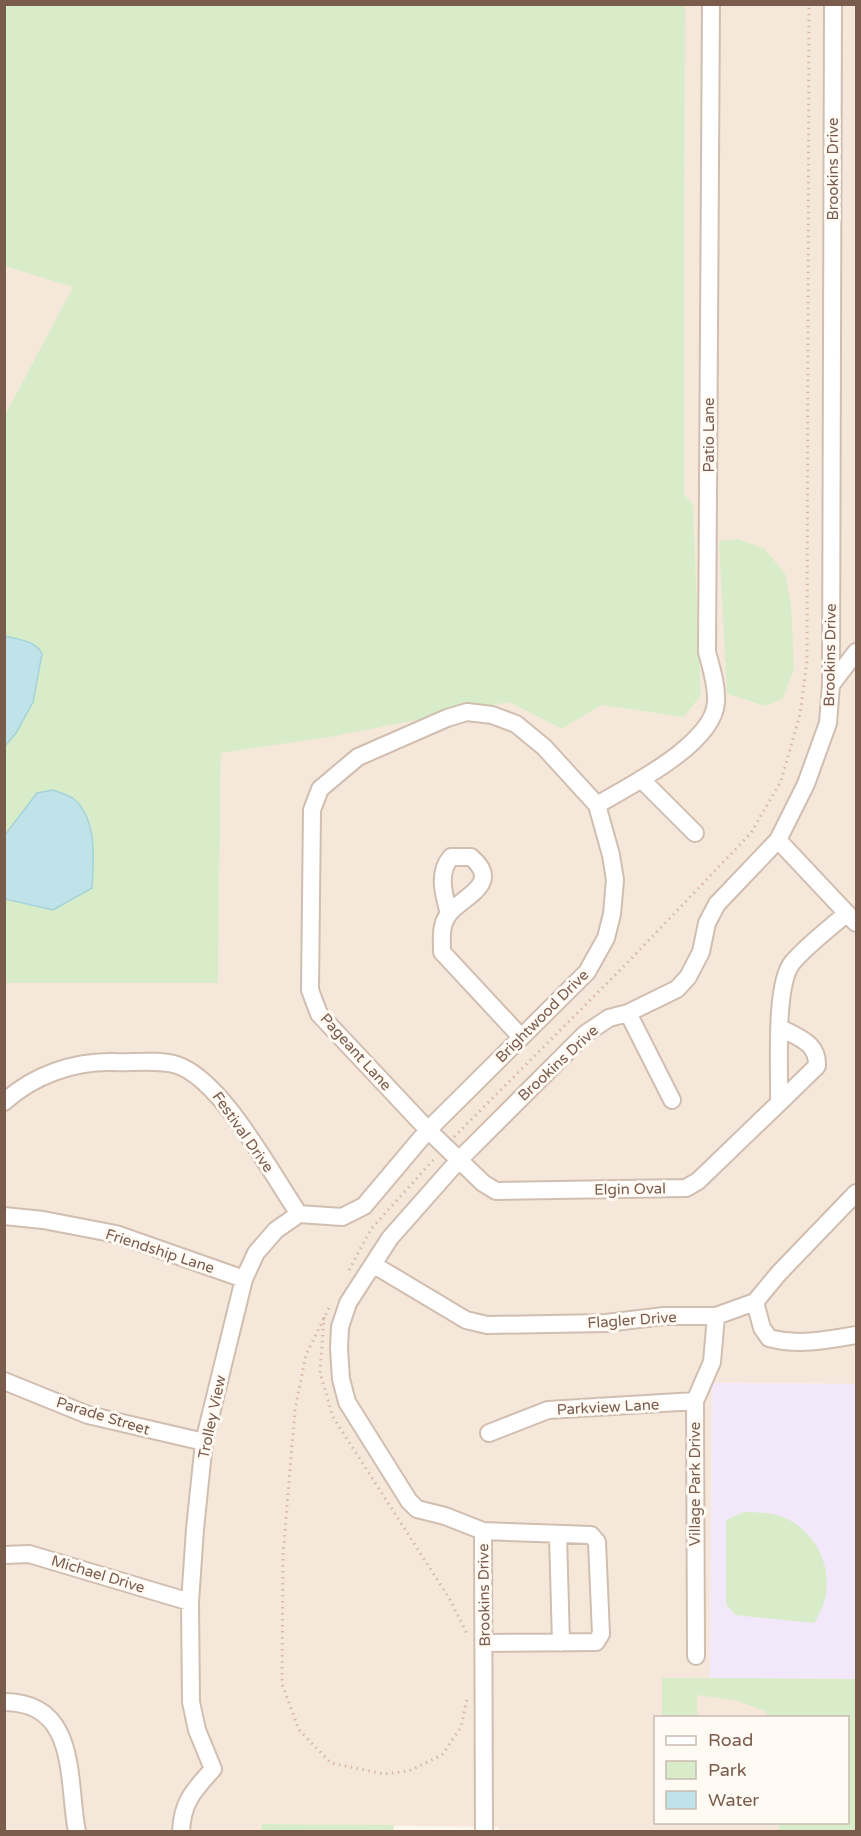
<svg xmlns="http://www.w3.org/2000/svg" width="861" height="1836" font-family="'Varela Round',sans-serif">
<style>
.residential{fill:#f5e8da;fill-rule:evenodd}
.education{fill:#f3e8fa}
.green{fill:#d8ecc9}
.water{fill:#bfe3e8;stroke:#a5d3da;stroke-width:1.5}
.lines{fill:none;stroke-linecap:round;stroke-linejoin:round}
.minor-casing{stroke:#d1beb0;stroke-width:20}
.path{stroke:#d9b8a5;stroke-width:3;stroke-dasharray:1.5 4.5;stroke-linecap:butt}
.minor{stroke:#fff;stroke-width:16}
.labels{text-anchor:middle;stroke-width:6;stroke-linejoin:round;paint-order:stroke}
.street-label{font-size:15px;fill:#7a5c4d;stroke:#fffaf3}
</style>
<rect width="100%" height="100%" fill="#fdf6ec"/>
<path class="residential" d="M685,5H856V1384L712,1383L710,1678L856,1679V1831L499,1832V1827L262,1824L261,1832L5,1831L4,983H218L221,753L509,702L562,729L601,705L684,717L701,694L693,504L684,494ZM656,1718H848V1822H656Z
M5,266L74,286L5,415Z"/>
<path class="education" d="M712,1383L856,1384V1679L710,1678Z"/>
<path class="green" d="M4,5H685L684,494L693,504L701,695L684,717L601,705L562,729L509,702L329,737L221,753L218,983H5V415L73,287L5,266Z
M738,539L765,549L785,574L791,605L794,669L783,698L766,706L727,694L719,541Z
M744,1512C761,1512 778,1513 793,1522C828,1544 837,1590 814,1623L735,1615L726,1604V1520Z
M662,1678L856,1679V1831H779V1823L848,1822V1718L768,1717L766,1711L734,1700L697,1695V1717H662Z
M262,1824L394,1825L393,1832L261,1831Z"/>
<path class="water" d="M5,636C18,639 36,641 42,654L33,702L16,733L5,746Z
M53,790C60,793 70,795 75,800C97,820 94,860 92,888L53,910L5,899V835L37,793Z"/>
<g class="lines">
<defs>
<path id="minor" d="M831,685L856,652
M641,779L695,833
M597,805C629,786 714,744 716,702C717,685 711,667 707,652L711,4
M778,840L856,923
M449,914C444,895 437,873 451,857H471C504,885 460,897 448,915C440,926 442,939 442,952L521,1037
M628,1013L672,1100
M4,1102C34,1075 74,1061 113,1062C132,1063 159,1059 177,1065C222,1080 271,1173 299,1214
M779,1103L817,1066C818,1043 799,1038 781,1028
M4,1216L43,1220L116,1234L244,1279
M374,1265L466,1320L487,1325L606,1323L664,1316H716L755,1302L779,1273L856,1193
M755,1302L762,1328L769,1338C798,1346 828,1340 856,1335
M4,1381L88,1415L204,1442
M489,1433L548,1410L695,1401
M483,1531L484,1832
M558,1535L561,1643
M4,1555L29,1554L190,1602
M485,1643L596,1642L601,1634L597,1542L591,1535L483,1531L445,1516L417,1509L409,1501L347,1402L341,1379L339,1348L340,1327L348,1303L390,1238L458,1161L585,1034L609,1018L628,1013L677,989L688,977L701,952L707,923L717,904L778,840L806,784L828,723L831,685L833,4
M696,1656L695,1401L712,1362L716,1316
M4,1702C79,1702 67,1781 77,1832
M181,1832C182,1802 194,1790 213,1769L197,1730L191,1702L190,1602L195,1529L204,1442L244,1279L256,1253L276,1230L299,1214L342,1217L364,1206L428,1130L587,972L606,938L612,914L615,880L611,855L597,805L544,747L516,724L492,715L467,712L447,718L358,757L320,789L312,810L310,990L319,1014L428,1130L483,1183L496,1191L686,1188L698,1181L779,1103C780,1071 774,986 792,963C807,945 829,929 847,913"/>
</defs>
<use href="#minor" class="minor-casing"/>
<path class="path" d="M454,1137L630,960L751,833L781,781L800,714L807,661L809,4
M349,1270L371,1229L436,1157
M329,1308L306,1355L295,1409L283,1555L282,1684L299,1730L331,1763L384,1774L409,1771L442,1755L461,1727L467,1699
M324,1317L320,1373L333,1417L449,1598L468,1636"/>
<use href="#minor" class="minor"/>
</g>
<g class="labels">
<g class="street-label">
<text transform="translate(833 169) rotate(-90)" y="5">Brookins Drive</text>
<text transform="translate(709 435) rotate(-90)" y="5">Patio Lane</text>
<text transform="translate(830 655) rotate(-89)" y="5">Brookins Drive</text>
<text transform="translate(542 1016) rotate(-45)" y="5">Brightwood Drive</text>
<text transform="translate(356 1052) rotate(48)" y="5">Pageant Lane</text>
<text transform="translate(558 1063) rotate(-43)" y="5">Brookins Drive</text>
<text transform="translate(243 1132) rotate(55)" y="5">Festival Drive</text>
<text transform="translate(630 1189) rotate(-1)" y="5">Elgin Oval</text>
<text transform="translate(160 1251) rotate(18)" y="5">Friendship Lane</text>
<text transform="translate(632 1320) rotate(-4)" y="5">Flagler Drive</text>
<text transform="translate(608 1407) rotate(-3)" y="5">Parkview Lane</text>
<text transform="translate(103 1416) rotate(17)" y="5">Parade Street</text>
<text transform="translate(212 1417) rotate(-78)" y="5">Trolley View</text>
<text transform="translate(695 1484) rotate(-90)" y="5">Village Park Drive</text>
<text transform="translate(98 1574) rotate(17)" y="5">Michael Drive</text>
<text transform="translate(484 1595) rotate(-91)" y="5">Brookins Drive</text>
</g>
</g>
<rect width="861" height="1836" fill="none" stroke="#7a5c4d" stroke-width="12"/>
<rect x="654" y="1716" width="195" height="108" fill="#fffaf3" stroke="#cabbb1" stroke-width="1.5"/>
<rect x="666" y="1736" width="30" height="9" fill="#ffffff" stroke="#cabbb1" stroke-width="1.5"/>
<text x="708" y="1746" font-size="18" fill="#7a5c4d">Road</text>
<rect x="666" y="1761" width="30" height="18" fill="#d8ecc9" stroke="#cabbb1" stroke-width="1.5"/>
<text x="708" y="1776" font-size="18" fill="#7a5c4d">Park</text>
<rect x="666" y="1791" width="30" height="18" fill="#bfe3e8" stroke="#cabbb1" stroke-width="1.5"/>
<text x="708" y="1806" font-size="18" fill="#7a5c4d">Water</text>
</svg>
